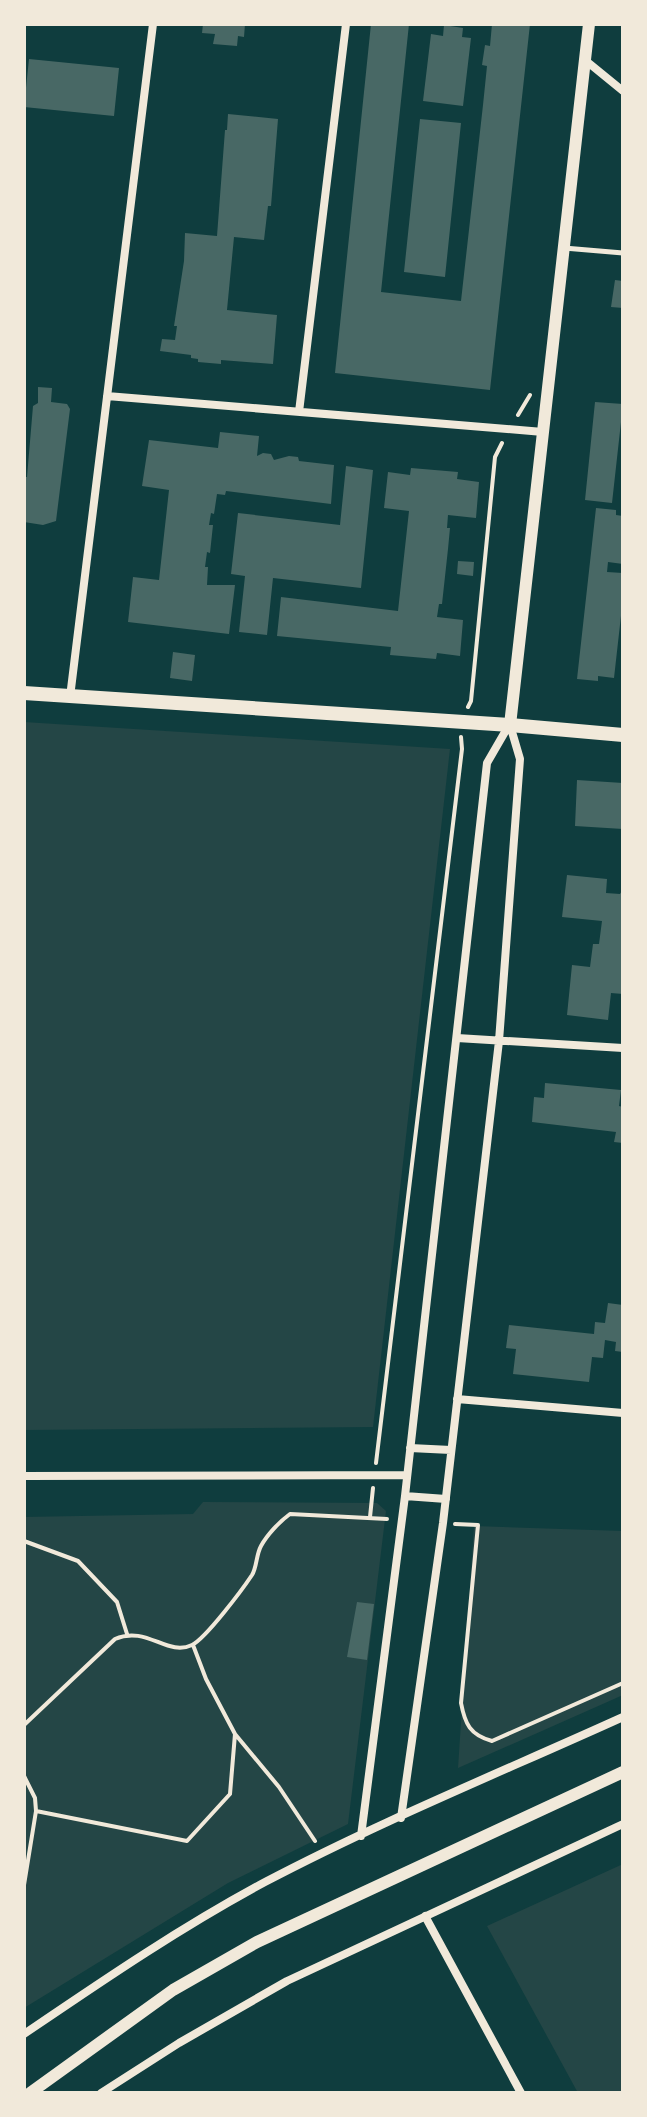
<svg xmlns="http://www.w3.org/2000/svg" width="647" height="2117" font-family="Raleway,sans-serif">
<style>
.green{fill:#244646}
.building{fill:#486865}
.lines{fill:none;stroke-linecap:round;stroke-linejoin:round}
.path{stroke:#f1e9da;stroke-width:4}
.service{stroke:#f1e9da;stroke-width:5}
.minor{stroke:#f1e9da;stroke-width:8}
.tertiary{stroke:#f1e9da;stroke-width:12}
.secondary{stroke:#f1e9da;stroke-width:14}
</style>
<rect width="100%" height="100%" fill="#0f3d3e"/>
<path class="green" d="M24,722L450,749L373,1427L24,1430Z
M203,1502L377,1503L386,1511L348,1824L228,1883L24,2008V1517L193,1514Z
M474,1526L623,1531V1695L458,1768Z
M623,1864V2093H578L487,1926Z"/>
<path class="building" d="M203,24H245L244,37L238,36L237,46L213,44L215,34L202,33Z
M371,24H409L381,292L461,301L483,105L487,66L482,65L485,45L490,46L492,24H530L490,390L335,373Z
M444,25L463,28L462,37L471,38L463,106L423,101L431,34L443,36Z
M29,59L119,68L114,116L24,107Z
M228,114L278,119L271,206H268L264,240L234,237L227,310L277,315L273,364L221,360V364L198,362V359L191,358V355L160,351L162,339L175,340L177,326H174L184,261L185,233L217,236L225,130H227Z
M420,119L461,123L445,277L404,272Z
M615,280L623,281V308L611,307Z
M38,387L52,388L51,402L67,404L70,409L56,521L43,525L24,522V477H27L33,406L38,403Z
M595,402L623,404L612,503L585,500Z
M220,432L259,436L257,456L263,453L271,454L274,460L289,456L298,457L299,461L334,465L331,504L226,491L225,495L217,494L214,514L211,513L209,525H213L210,553L207,552L205,567H208L207,585H235L229,634L128,622L133,577L159,580L169,490L142,486L149,440L218,448Z
M346,466L373,470L361,588L273,578L267,635L239,632L245,576L231,574L238,513L340,525Z
M411,468L458,472L457,479L479,482L476,518L448,515L447,528H450L448,549L442,604H439L437,617L463,620L460,656L437,653L436,659L390,655L391,647L277,636L281,597L398,611L409,511L384,508L388,472L410,475Z
M596,508L616,510V515L623,516V564L608,562L607,572L623,573V598L614,678L598,676V681L577,679Z
M458,561L474,562L473,576L457,574Z
M173,652L195,655L192,681L170,678Z
M577,780L623,783V829L575,826Z
M567,875L607,879L606,893L620,894L623,889V994L611,993L608,1020L567,1015L572,965L590,967L593,944H599L602,921L562,917Z
M545,1083L621,1090L619,1106L623,1107V1143L614,1142L616,1132L532,1122L534,1097L544,1098Z
M608,1303L623,1305V1352L615,1351L616,1342L605,1340L603,1358L592,1357L589,1382L513,1374L516,1349L506,1348L509,1325L594,1334L595,1322L605,1323Z
M357,1602L374,1604L367,1660L347,1657Z"/>
<g class="lines">
<path class="path" d="M518,415L530,395
M468,707L471,701L495,457L502,443
M376,1463L462,749L461,737
M370,1517L373,1488
M455,1524L478,1525L461,1703C465,1724 470,1735 492,1741L623,1683
M24,1541L78,1561L117,1602L127,1634
M24,1725L115,1639C147,1625 167,1657 192,1645C206,1638 242,1590 252,1575C257,1567 256,1555 261,1546C267,1535 279,1522 290,1514L387,1519
M235,1734L279,1787L315,1841
M24,1776L35,1798L36,1811L24,1885
M36,1811L187,1841L230,1794L235,1734L206,1679L193,1645"/>
<path class="service" d="M564,248L623,253"/>
<path class="minor" d="M585,60L623,91
M107,396L543,432
M299,412L346,24
M70,697L153,24
M457,1038L623,1048
M457,1399L623,1413
M410,1448L451,1450
M24,1476L407,1475
M405,1496L446,1499
M401,1818L443,1523L499,1041L520,759L510,725
M361,1836L405,1496L487,763L509,725
M425,1916L521,2093
M24,2034C102,1981 181,1927 265,1882C381,1821 504,1771 623,1717
M101,2093L179,2043L287,1981L623,1824"/>
<path class="tertiary" d="M510,725L589,24
M30,2093L173,1990L257,1942L623,1772"/>
<path class="secondary" d="M24,693L510,725L623,735"/>
</g>
<rect width="647" height="2117" fill="none" stroke="#f1e9da" stroke-width="52"/>
</svg>
